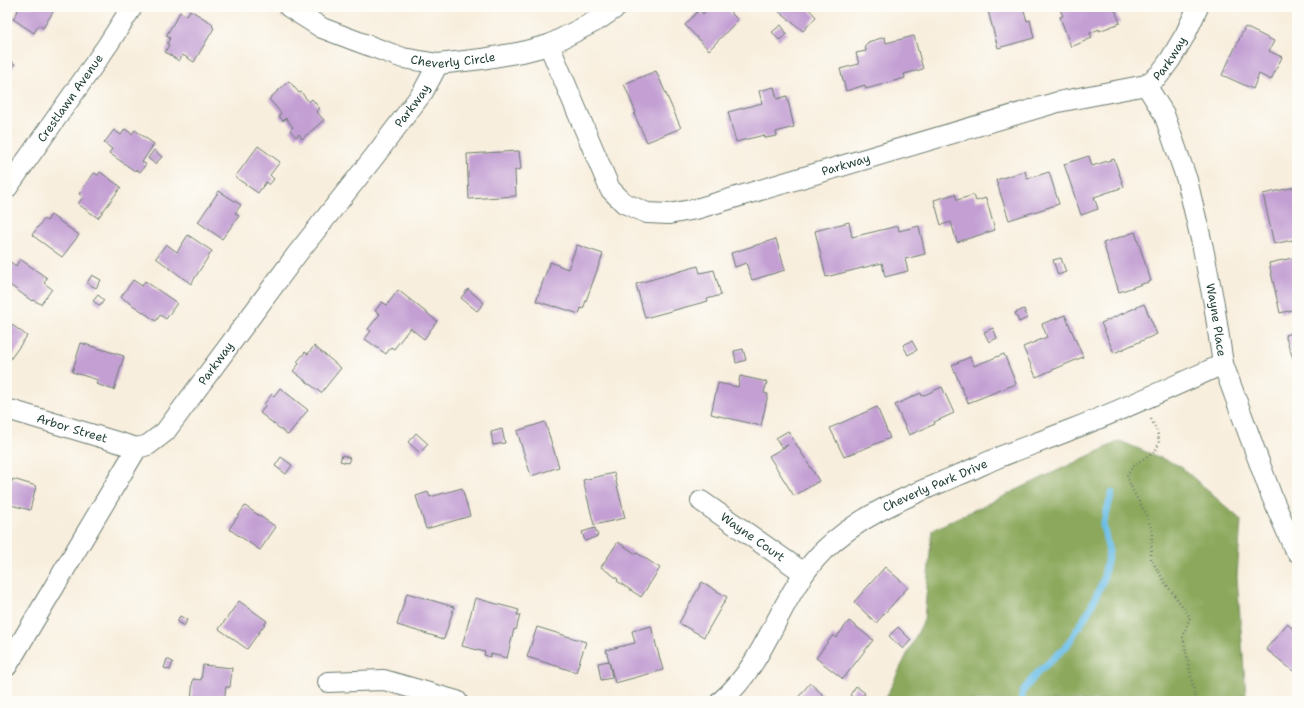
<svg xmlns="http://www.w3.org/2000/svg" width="1304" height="708" font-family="'Shantell Sans',sans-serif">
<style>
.forest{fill:#8ba85b;stroke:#557248}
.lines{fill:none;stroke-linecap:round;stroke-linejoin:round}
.stream{stroke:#6bbee7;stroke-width:7}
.building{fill:#c39fd3}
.street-casing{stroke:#6b7b6f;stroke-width:22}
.path{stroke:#6b7b6f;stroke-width:2.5;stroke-dasharray:1 3;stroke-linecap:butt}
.street{stroke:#fff;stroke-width:20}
.labels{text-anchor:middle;stroke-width:4;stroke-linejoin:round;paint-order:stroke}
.street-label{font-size:12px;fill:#1f3d34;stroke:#fdfcf7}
</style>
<rect width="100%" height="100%" fill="#fdfcf7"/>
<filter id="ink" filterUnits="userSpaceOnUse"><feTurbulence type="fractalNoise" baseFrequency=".025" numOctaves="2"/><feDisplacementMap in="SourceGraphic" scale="8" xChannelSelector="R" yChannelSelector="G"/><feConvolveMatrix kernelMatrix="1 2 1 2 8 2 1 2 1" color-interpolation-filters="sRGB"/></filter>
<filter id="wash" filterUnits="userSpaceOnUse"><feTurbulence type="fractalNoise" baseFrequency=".012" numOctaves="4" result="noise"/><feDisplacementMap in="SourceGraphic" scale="16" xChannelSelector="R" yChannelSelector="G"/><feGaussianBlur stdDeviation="0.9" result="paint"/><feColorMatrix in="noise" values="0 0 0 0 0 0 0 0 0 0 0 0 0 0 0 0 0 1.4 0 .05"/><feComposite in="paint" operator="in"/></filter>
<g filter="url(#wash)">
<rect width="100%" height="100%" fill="#f8eedd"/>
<path class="forest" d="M1120,441L1180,466L1241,520L1237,577L1246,696L1251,701H884L924,620L932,530Z"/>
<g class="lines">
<path class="stream" d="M1021,701L1023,691L1037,673L1066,647L1090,609L1103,581L1109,552L1103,525L1112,493"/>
</g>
<g id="blocks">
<path class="building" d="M19,7H56L43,28L39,25L34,33L13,19L18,11L17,10Z
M710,7H725L738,20L709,50L685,25L699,10L703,14Z
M783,7H807L816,17L803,31L778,11Z
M987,7H1023L1027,21L1030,20L1034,38L998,48Z
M1059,7H1114L1120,23L1099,31V29L1090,33L1092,38L1071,47L1060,17L1063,16Z
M190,10L213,24L212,26L214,28L194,62L183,55L179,61L165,52L169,45L167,44L170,38L166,36L180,12L187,16Z
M781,25L787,34L779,40L772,32Z
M1245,27L1274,41L1269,51L1282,57L1271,80L1259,74L1253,89L1222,75Z
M914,36L923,69L904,74L905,78L866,89L865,85L846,91L840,69L859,64L856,53L866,51L865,45L868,43V42L885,37L886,43Z
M7,58L15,64L7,75L11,78L7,83Z
M656,71L681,128L647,142L634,114L636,113L624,84Z
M289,81L299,93L301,92L309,102L312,99L320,109L316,111L324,120L302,139L299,134L296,137L290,130L293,127L286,118L283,121L279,116L281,113L269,99Z
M774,87L777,99L787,96L794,127L776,132L777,136L765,138L764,135L736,142L728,112L762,103L759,91Z
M125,129L132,134L135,130L154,144L142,162L146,164L140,172L136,169L135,171L109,153L112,149L104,143L114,130L121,135Z
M258,146L280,162L270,175L274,179L269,185L266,182L258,193L235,177Z
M154,150L162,157L155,164L148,158Z
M519,151L521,169L515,170L516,196L469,199L467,154Z
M1089,156L1092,166L1114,159L1124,187L1094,197L1098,209L1081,215L1064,164Z
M1025,171L1027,179L1049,172L1059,204L1009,220L996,180Z
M100,172L121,187L98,218L78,204L83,197L79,194L94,173L98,175Z
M1295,187L1297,197V239L1274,244L1263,194Z
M219,191L241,205L235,213L239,216L222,239L198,222Z
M955,194L957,200L974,195L976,201L986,198L995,230L957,242L951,222L941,225L934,200Z
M51,215L79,235L62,257L32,235L44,219L47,221Z
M849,222L852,237L898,226L899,231L919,226L925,254L905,259L908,271L885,277L882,263L826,277L815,231Z
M1135,232L1151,281L1119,292L1103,243Z
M188,235L212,251L191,284L156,258L166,244L177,252Z
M776,239L785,270L752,280L746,263L735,267L731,253Z
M577,245L603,254L583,309L581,308L579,314L555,306V307L536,301L550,262L568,269Z
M1297,257V309L1280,313L1269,263Z
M1061,258L1066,272L1058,275L1053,260Z
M20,259L47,278L44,283L52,289L41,304L33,300L32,301L7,283V261L8,260L16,266Z
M698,266L700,273L714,270L721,295L707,299L708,301L645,318L636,284Z
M92,275L101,280L96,288L87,283Z
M133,280L142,286L145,281L177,303L166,319L160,315L156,321L121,297Z
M468,289L484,303L477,311L461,298Z
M398,290L437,321L424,339L410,328L394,349L391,347L386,354L365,339L371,331L368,329L380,314L375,311L382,302L387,305Z
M98,295L104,300L100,306L93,301Z
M1144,304L1157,334L1114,353L1101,323Z
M1024,309L1027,318L1019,322L1015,313Z
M1065,315L1083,357L1036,377L1023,347L1047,337L1042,324Z
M7,321L27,336L9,361L7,360Z
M993,328L997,338L989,342L984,332Z
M1297,331V370L1285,335Z
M912,341L917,350L908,355L903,345Z
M81,343L124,356L114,390L96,384L98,380L72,372Z
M314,346L341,368L321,393L293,371L299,364L297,362L305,352L308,354Z
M743,349L746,360L736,363L734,351Z
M1004,354L1016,384L968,403L952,365L970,357L974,366Z
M740,376L767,382L764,393L768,394L761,426L711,414L718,383L738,387Z
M942,387L954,413L934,422L935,424L909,435L895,405L921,393L922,396Z
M280,388L308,410L288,435L260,413L265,406L264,404L272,394L274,396Z
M877,407L890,438L844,457L830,428Z
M545,422L559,467L531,476L517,431Z
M502,429L505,443L493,445L491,432Z
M788,431L819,481L794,496L769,456L788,445L782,448L776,438Z
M416,433L428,444L420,453L408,442Z
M342,455L350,458L348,463L340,461Z
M281,457L292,465L286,474L275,466Z
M614,473L625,518L594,525L583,480Z
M13,479L36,486L30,510L7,504V485L10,486Z
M462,488L470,516L426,529L416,496L428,492L430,497Z
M245,506L276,527L260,550L229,529Z
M595,528L598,536L585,541L582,532Z
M618,542L636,554L637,553L660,568L641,597L617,581L618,579L601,567Z
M885,567L908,587L876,623L854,602Z
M702,582L727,597L704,637L679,623Z
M407,593L454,607L444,639L397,625Z
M475,598L519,610L517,615H520L516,630L514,629L507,658L491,654L490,657L484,655L485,652L462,646Z
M239,601L267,621L247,649L219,629Z
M180,616L187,620L184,626L177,622Z
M849,621L873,640L843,679L816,658L833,635L836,638Z
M1287,624L1297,632V674L1266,649Z
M651,626L663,670L615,683L606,650L635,643L632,631Z
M537,627L586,642L576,672L527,657Z
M898,627L911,640L903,649L889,636Z
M167,659L173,662L170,670L164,668Z
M609,661L612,678L601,680L598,663Z
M203,665L232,668L230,687H226L224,701H191L193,679L201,680Z
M810,683L830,701H791L794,698L796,700Z
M856,686L865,693L859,701H857L850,695Z"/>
</g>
</g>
<g filter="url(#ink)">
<use href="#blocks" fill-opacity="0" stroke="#6b7b6f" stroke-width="1"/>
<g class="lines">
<defs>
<g id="street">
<path id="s1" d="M289,7L322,28L359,42L403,58L438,64L482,59L522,52L549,45L598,20L617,7"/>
<path id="s2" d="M549,45L610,189L624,203L647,213L669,214L696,209L1058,102L1146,85L1159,75L1170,60L1185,35L1198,7"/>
<path id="s3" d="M1146,85L1164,114L1187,180L1203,248L1214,304L1223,364L1272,497L1293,546L1297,552"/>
<path id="s4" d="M7,188L107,46L132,7"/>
<path id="s5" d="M7,409L137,448"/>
<path id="s6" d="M701,501L804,573"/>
<path id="s7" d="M7,666L137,448L148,445L165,432L297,254L374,157L423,92L438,64"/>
<path d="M328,682L384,680L457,701"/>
<path id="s8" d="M721,701C768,661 779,595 823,551C861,514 909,496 956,476C970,471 983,464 997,458C1021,448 1046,440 1070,430C1122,410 1172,387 1223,364"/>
</g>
</defs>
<use href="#street" class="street-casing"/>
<path class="path" d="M1151,419C1175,462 1136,450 1127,477L1134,493L1146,514L1152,531L1151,559L1164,581L1190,617L1183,637L1196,701"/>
<use href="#street" class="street"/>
</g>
</g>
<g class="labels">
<g class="street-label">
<text dy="4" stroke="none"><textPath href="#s1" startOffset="176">Cheverly Circle</textPath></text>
<text dy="4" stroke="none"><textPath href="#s2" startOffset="754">Parkway</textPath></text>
<text dy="4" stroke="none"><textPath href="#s4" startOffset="110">Crestlawn Avenue</textPath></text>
<text dy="4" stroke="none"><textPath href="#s7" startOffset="696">Parkway</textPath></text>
<text dy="4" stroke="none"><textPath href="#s2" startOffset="407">Parkway</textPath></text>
<text dy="4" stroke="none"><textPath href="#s3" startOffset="247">Wayne Place</textPath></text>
<text dy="4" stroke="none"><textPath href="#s7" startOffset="372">Parkway</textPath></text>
<text dy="4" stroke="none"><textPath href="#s5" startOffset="68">Arbor Street</textPath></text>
<text dy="4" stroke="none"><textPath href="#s8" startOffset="313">Cheverly Park Drive</textPath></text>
<text dy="4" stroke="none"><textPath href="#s6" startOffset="63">Wayne Court</textPath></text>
</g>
</g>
<rect width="1304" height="708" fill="none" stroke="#fdfcf7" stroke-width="24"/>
</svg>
